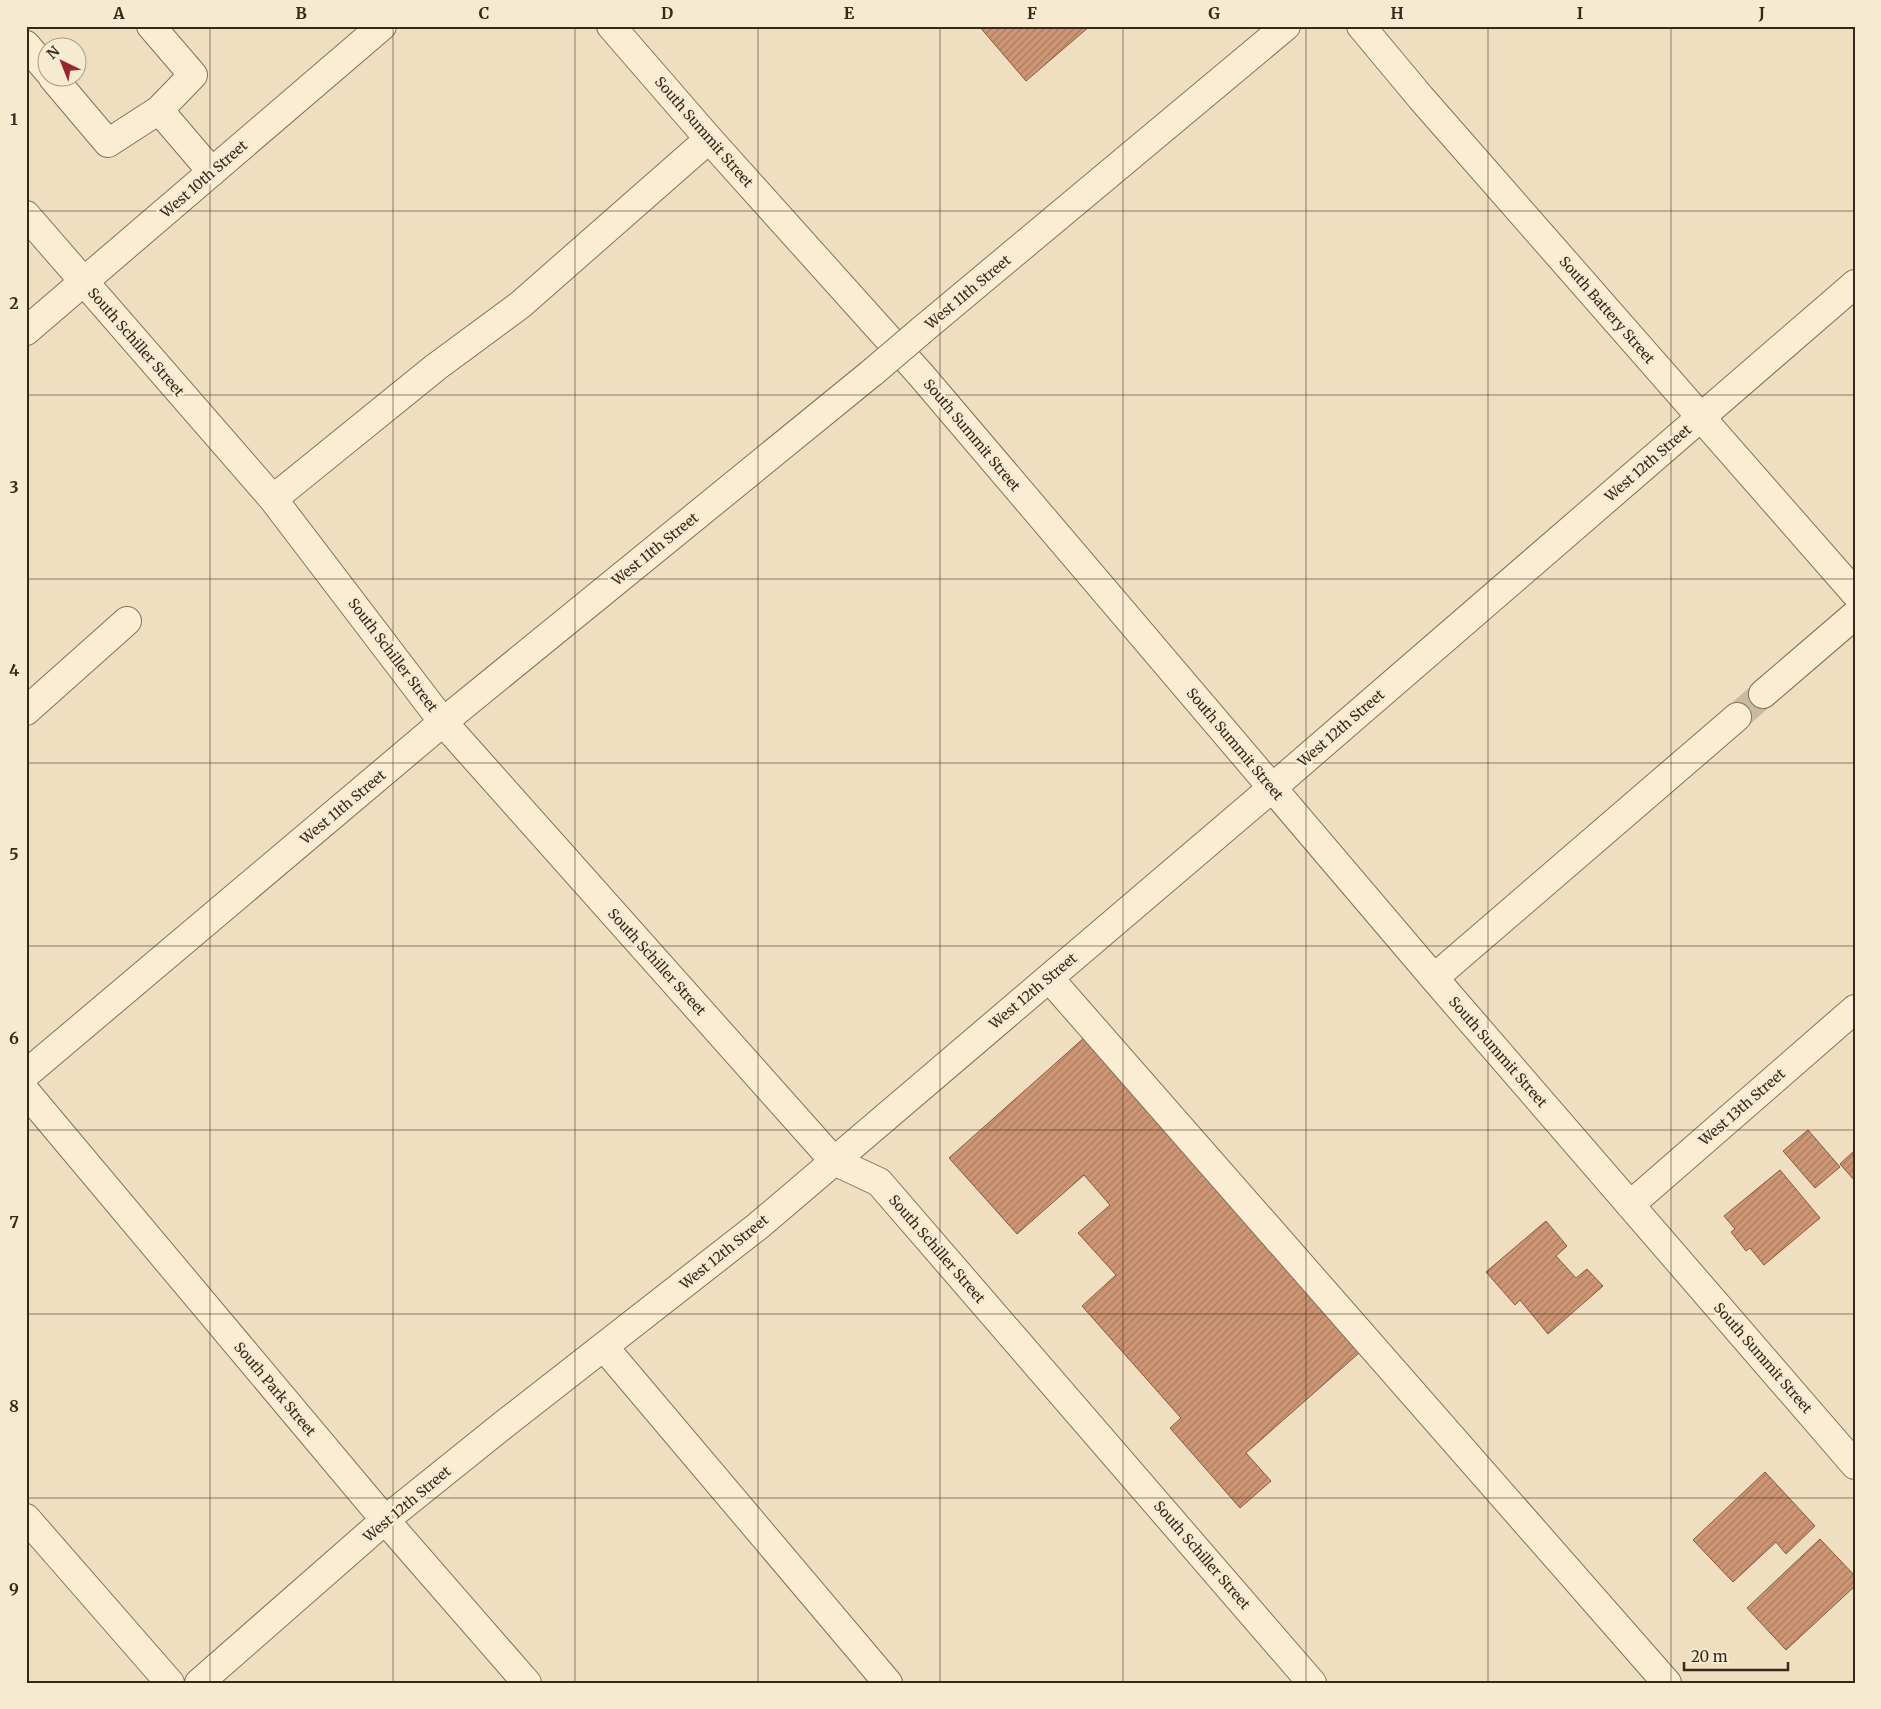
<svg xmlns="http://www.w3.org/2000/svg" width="1881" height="1709" font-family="Merriweather,serif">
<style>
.building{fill:url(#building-hatch);stroke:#88583d}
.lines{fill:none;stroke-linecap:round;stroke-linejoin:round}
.minor-tunnel{stroke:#caba9f;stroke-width:28;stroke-dasharray:28 14;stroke-linecap:butt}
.minor-casing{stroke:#887057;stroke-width:30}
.minor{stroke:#faedd3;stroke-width:28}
.minor-bridge-casing{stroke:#887057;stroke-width:30;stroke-linecap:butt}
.minor-bridge{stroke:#faedd3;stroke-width:28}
.grid{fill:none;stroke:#37281c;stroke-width:1;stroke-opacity:0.55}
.labels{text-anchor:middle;stroke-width:5;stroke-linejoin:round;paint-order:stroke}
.street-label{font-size:14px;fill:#37281c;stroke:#f6ead0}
.neatline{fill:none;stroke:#37281c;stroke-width:2}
.grid-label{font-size:16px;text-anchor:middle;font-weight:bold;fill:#37281c}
</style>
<defs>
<pattern id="building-hatch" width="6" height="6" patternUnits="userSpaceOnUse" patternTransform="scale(1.25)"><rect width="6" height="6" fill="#ce9675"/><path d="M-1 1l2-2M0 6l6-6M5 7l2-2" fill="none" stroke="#a87a5f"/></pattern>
</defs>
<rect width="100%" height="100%" fill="#efdfc0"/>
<path class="building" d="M979,26H1090L1026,81Z
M1085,1037L1367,1346L1246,1453L1271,1481L1240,1508L1170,1428L1181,1418L1082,1306L1116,1275L1078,1233L1110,1205L1084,1175L1017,1234L949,1158Z
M1808,1130L1840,1167L1815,1188L1783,1151Z
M1855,1150V1181L1840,1164Z
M1780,1170L1820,1218L1764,1265L1750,1248L1746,1251L1731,1232L1735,1229L1724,1216Z
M1546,1221L1567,1246L1556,1256L1576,1278L1587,1269L1603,1286L1548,1334L1520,1300L1515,1305L1486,1272Z
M1765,1472L1815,1526L1786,1554L1776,1542L1733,1582L1693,1540Z
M1820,1539L1855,1576V1586L1786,1650L1747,1608Z"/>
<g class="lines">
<path class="minor-tunnel" d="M1737,717L1763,694"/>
<defs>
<path id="minor" d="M611,26L709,139L921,375L1434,978L1855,1465
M1361,26L1421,98L1855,593
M26,45L48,71
M53,78L108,143L159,110L193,75L151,26
M159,110L212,172
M26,215L273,499L443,722L834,1161L879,1182L1312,1683
M922,330L1286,26
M26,331L382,26
M273,499L436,367L520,305L709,139
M1763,694L1855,615
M26,711L127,621
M1049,978L1667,1683
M1434,978L1737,717
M26,1074L443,722L874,371
M26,1092L385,1520L527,1683
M1630,1205L1855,1009
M604,1347L888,1683
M26,1518L170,1683
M199,1683L385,1520L507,1422L758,1226L1272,788L1855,284"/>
</defs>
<use href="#minor" class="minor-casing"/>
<use href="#minor" class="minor"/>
<defs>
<path id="minor-bridge" d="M874,371L922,330"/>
</defs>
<use href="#minor-bridge" class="minor-bridge-casing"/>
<use href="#minor-bridge" class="minor-bridge"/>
</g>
<path class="grid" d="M210,26V1683M393,26V1683M575,26V1683M758,26V1683M940,26V1683M1123,26V1683M1306,26V1683M1488,26V1683M1671,26V1683M26,211H1855M26,395H1855M26,579H1855M26,763H1855M26,946H1855M26,1130H1855M26,1314H1855M26,1498H1855"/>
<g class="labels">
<g class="street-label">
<text transform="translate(704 132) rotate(49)" y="5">South Summit Street</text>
<text transform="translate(204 179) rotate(-41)" y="5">West 10th Street</text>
<text transform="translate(968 292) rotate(-40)" y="5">West 11th Street</text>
<text transform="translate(1607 310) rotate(49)" y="5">South Battery Street</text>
<text transform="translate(136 342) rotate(49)" y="5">South Schiller Street</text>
<text transform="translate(972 435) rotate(50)" y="5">South Summit Street</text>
<text transform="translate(1648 463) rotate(-41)" y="5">West 12th Street</text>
<text transform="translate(655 549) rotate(-39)" y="5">West 11th Street</text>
<text transform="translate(393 655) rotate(53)" y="5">South Schiller Street</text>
<text transform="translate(1341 728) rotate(-41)" y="5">West 12th Street</text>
<text transform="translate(1235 744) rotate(50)" y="5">South Summit Street</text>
<text transform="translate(343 807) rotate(-40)" y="5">West 11th Street</text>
<text transform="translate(657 962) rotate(48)" y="5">South Schiller Street</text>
<text transform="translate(1033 991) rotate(-40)" y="5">West 12th Street</text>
<text transform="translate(1498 1052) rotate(49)" y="5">South Summit Street</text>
<text transform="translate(1742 1107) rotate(-41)" y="5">West 13th Street</text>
<text transform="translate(937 1249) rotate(49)" y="5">South Schiller Street</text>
<text transform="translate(724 1252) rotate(-39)" y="5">West 12th Street</text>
<text transform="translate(1763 1358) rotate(49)" y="5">South Summit Street</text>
<text transform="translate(275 1389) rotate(50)" y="5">South Park Street</text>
<text transform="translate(407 1504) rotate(-40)" y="5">West 12th Street</text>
<text transform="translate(1202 1555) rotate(49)" y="5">South Schiller Street</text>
</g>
</g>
<rect width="1881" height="1709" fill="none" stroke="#f6ead0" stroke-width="55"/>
<g transform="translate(62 62) rotate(317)"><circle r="24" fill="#f6ead0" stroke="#aa9c88"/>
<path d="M0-4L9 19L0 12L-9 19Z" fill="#99262b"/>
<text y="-8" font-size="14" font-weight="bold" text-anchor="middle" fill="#37281c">N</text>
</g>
<path d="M1684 1662v8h104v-8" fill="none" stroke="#37281c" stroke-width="2.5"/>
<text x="1691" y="1662" font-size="15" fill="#37281c" stroke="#f6ead0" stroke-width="4" paint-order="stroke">20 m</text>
<rect x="28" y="28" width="1826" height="1654" class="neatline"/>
<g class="grid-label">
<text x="119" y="19">A</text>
<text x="301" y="19">B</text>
<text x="484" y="19">C</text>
<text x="667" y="19">D</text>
<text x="849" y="19">E</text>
<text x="1032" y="19">F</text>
<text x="1214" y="19">G</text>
<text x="1397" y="19">H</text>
<text x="1580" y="19">I</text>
<text x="1762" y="19">J</text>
<text x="14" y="125">1</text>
<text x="14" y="309">2</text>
<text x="14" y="493">3</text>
<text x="14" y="676">4</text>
<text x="14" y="860">5</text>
<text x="14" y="1044">6</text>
<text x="14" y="1228">7</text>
<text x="14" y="1412">8</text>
<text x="14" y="1595">9</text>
</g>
</svg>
